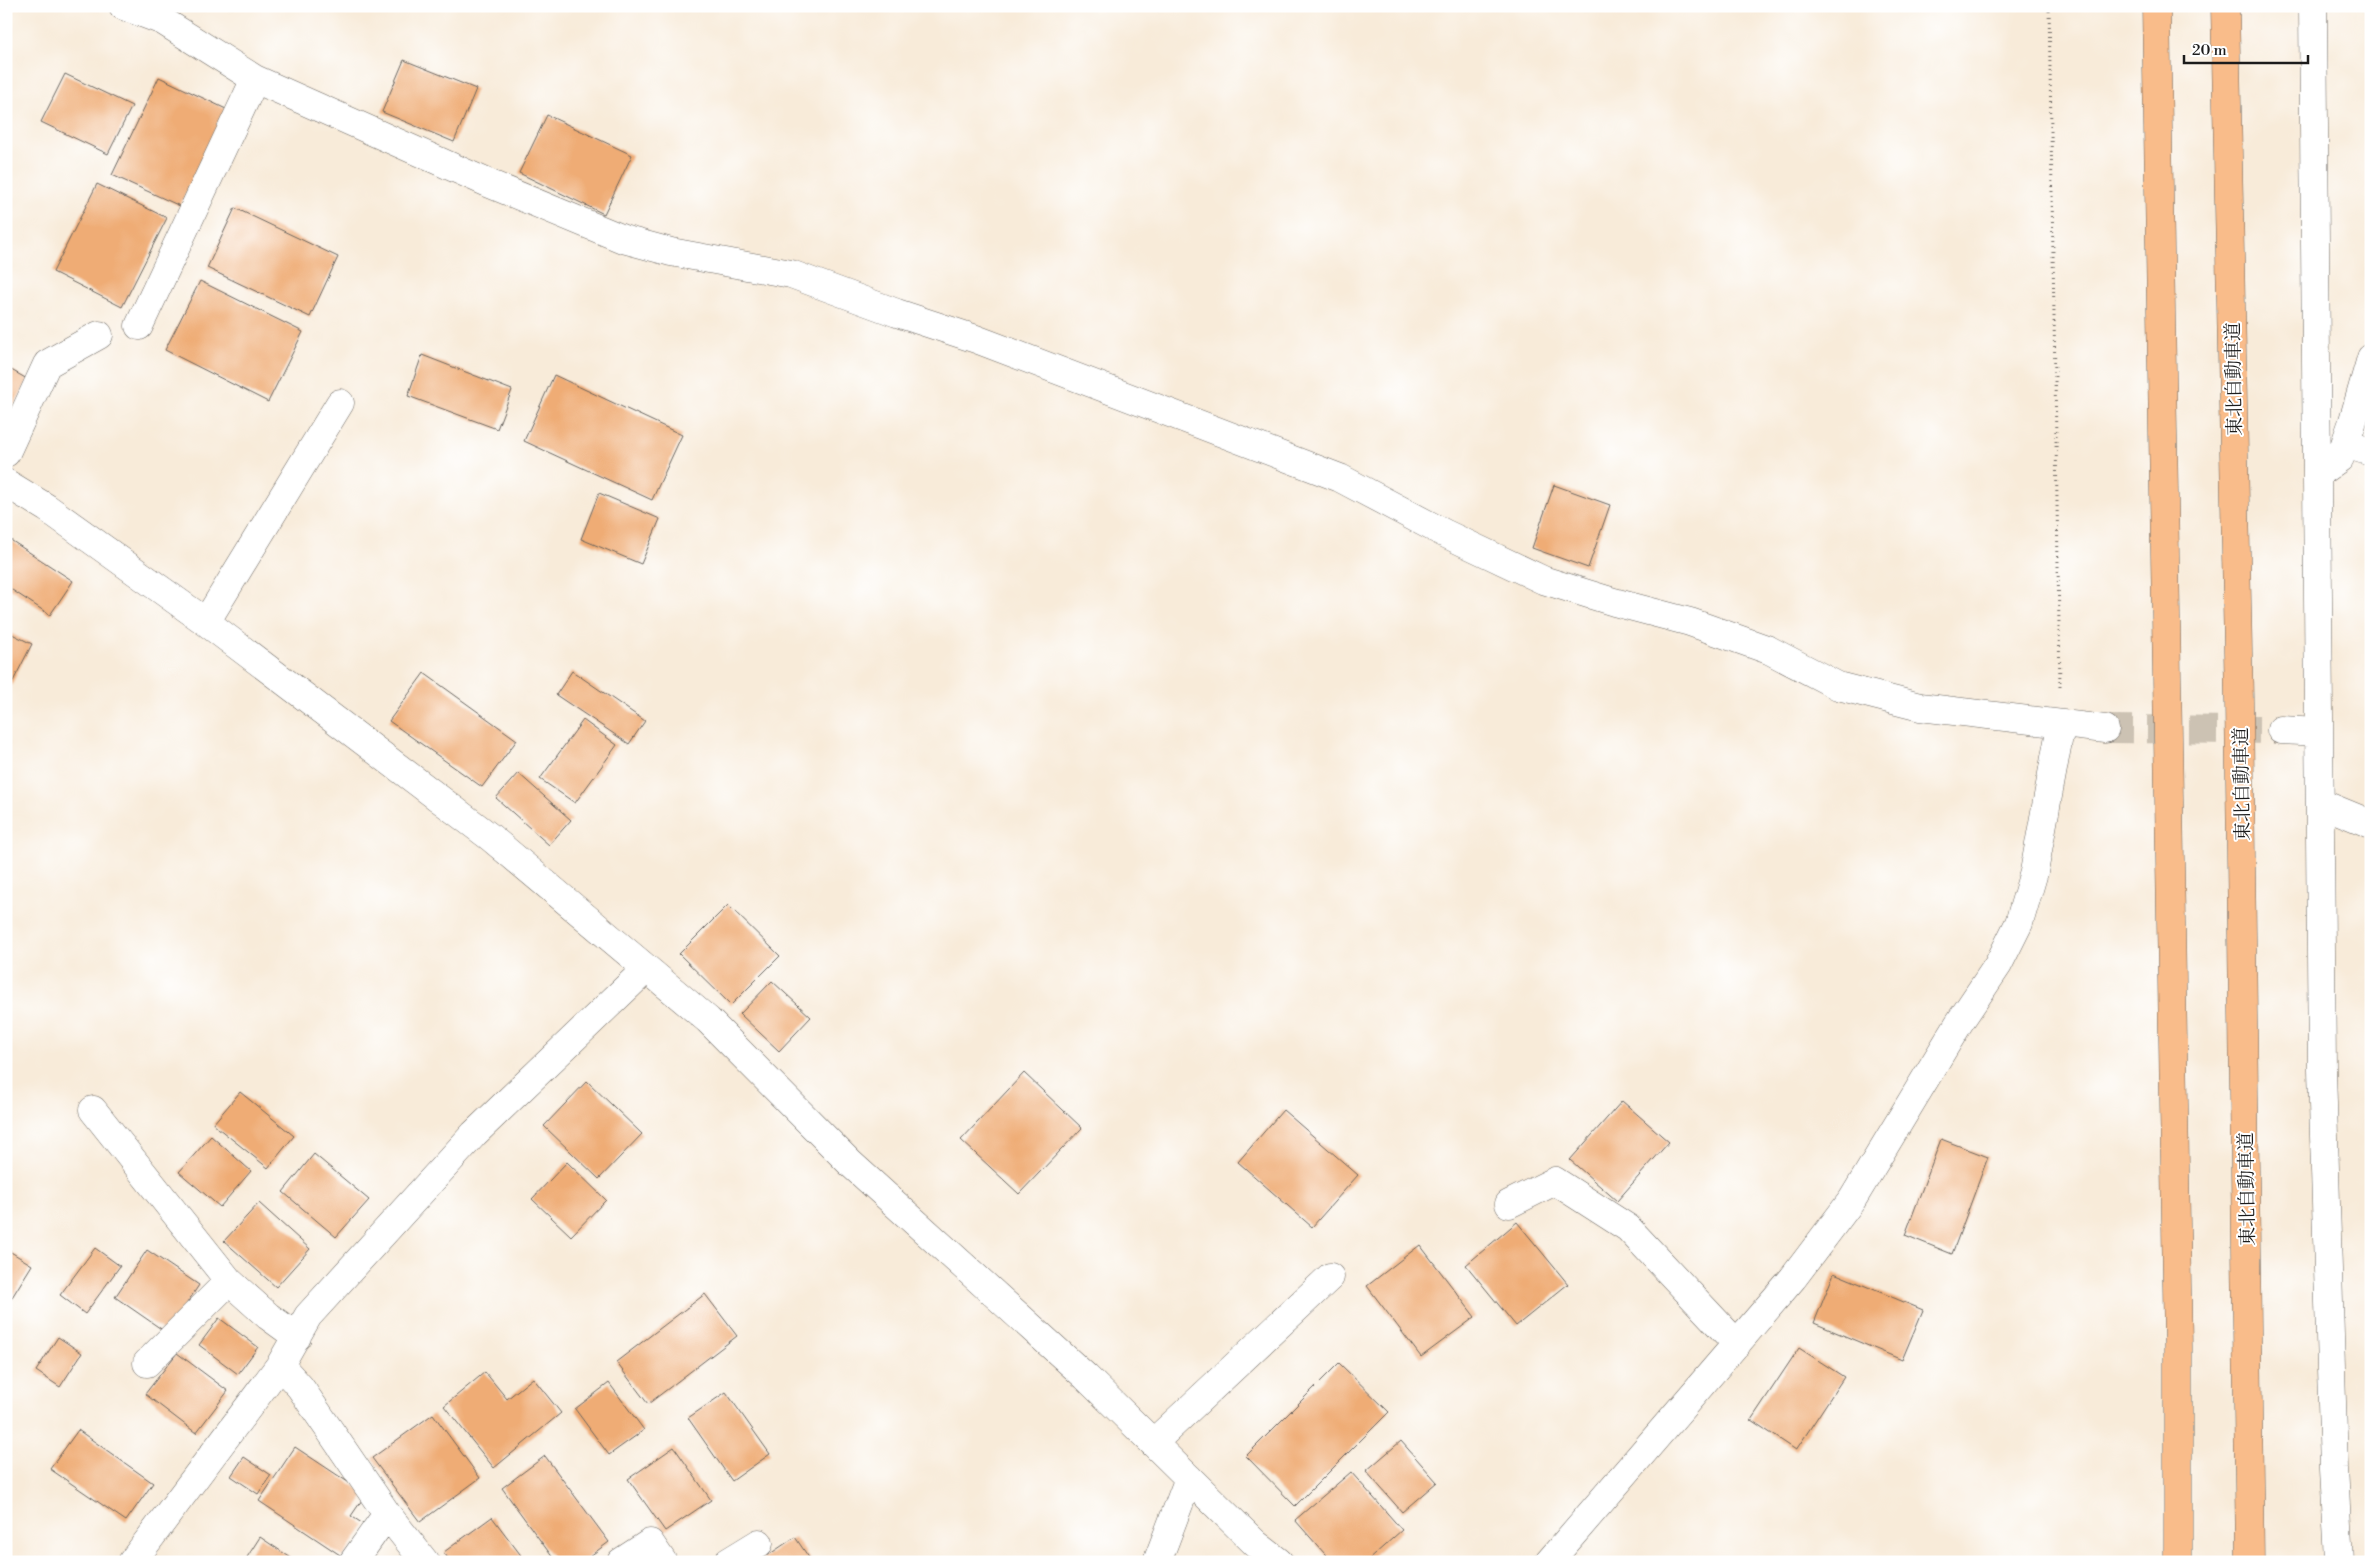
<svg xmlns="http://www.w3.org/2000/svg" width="2377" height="1568" font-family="'Libre Bodoni','Noto Serif JP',serif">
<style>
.building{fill:#efac75}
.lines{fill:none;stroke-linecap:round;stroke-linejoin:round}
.minor-tunnel{stroke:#ccc2b3;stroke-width:28;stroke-dasharray:28 14;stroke-linecap:butt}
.minor-casing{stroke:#69645e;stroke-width:29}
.motorway-casing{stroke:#69645e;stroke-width:29}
.path{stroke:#69645e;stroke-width:3;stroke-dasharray:1 4;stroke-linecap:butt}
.minor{stroke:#fff;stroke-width:28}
.motorway{stroke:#f9bc8a;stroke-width:28}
.labels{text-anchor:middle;stroke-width:4;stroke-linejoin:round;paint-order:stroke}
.street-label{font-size:19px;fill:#1c1c1c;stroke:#fff}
</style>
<rect width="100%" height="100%" fill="#fff"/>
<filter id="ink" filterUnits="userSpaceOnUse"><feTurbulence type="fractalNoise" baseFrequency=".02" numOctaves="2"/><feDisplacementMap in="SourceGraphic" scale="10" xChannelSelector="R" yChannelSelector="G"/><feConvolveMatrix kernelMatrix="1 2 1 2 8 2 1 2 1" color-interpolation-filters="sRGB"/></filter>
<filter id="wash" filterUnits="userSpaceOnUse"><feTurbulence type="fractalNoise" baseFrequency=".0096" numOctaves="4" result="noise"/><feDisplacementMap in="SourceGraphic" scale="20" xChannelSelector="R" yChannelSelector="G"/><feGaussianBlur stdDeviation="1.12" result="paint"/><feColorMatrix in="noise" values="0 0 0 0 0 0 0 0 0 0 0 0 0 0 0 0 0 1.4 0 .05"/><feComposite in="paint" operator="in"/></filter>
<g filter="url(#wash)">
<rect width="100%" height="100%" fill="#f8ebd9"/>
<g id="blocks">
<path class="building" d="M404,60L476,89L454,142L382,112Z
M65,74L132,106L108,154L41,122Z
M159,77L226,109L180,206L112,175Z
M547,115L632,155L604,214L519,173Z
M97,184L167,218L122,307L53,272Z
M235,208L338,257L310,317L207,268Z
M200,281L303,332L268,402L165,350Z
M422,355L512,390L497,429L408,396Z
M6,367L29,380L6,417Z
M554,375L682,435L652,500L524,441Z
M1554,485L1610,505L1588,568L1532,548Z
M599,493L660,519L641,564L581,539Z
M6,537L73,581L50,615L6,586Z
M6,631L32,644L6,695Z
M572,671L645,721L629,744L556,695Z
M424,673L517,740L482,787L389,721Z
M583,720L617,745L575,803L540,779Z
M518,773L571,820L549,845L496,798Z
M728,905L780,956L731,1005L679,954Z
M772,981L811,1017L779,1051L740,1014Z
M1024,1073L1082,1128L1019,1194L961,1140Z
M587,1081L642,1134L599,1179L544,1126Z
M240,1092L294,1136L268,1168L213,1124Z
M1622,1101L1669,1142L1617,1201L1570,1160Z
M1283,1110L1358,1175L1312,1227L1238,1162Z
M211,1136L251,1171L220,1207L179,1172Z
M1941,1139L1988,1157L1952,1254L1905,1235Z
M314,1154L369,1200L336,1237L283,1192Z
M567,1162L606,1200L571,1236L532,1199Z
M259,1203L310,1249L276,1287L224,1241Z
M1517,1222L1568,1284L1516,1326L1466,1265Z
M1420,1245L1475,1317L1421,1357L1367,1286Z
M95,1248L120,1266L85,1314L60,1295Z
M6,1249L32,1265L6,1307Z
M147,1250L199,1285L167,1333L115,1297Z
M1834,1273L1923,1310L1902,1360L1814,1323Z
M705,1294L737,1336L648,1404L616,1362Z
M219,1318L258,1347L238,1374L199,1345Z
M58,1337L82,1353L60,1387L36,1371Z
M1799,1348L1844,1377L1796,1450L1751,1420Z
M177,1353L228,1391L196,1433L145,1394Z
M1339,1363L1389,1412L1295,1506L1246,1456Z
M485,1372L507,1399L533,1378L561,1413L494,1468L444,1406Z
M609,1383L644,1430L609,1455L575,1409Z
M726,1392L770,1454L732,1481L688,1418Z
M433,1414L480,1478L420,1522L372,1458Z
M78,1430L153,1483L126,1521L50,1469Z
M1401,1441L1437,1482L1402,1512L1366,1471Z
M295,1447L366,1494L351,1516L365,1525L343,1557L259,1501Z
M674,1447L711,1500L665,1531L628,1479Z
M545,1456L609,1542L582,1562H556L502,1488Z
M244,1457L271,1475L258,1494L231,1476Z
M1351,1472L1402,1530L1366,1562H1332L1295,1520Z
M492,1517L526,1562H450L444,1552Z
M260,1537L297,1562H244Z
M795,1537L812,1562H762L761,1560Z
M2002,1558L2003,1562H1989V1561Z"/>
</g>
</g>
<g filter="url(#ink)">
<use href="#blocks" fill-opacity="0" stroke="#69645e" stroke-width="1"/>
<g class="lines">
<path class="minor-tunnel" d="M2105,729L2281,730"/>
<defs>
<path id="minor" d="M123,6L163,21L255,79L488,183L623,239L671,252L791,274L897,313L976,339L1340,478L1444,533L1543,580L1614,602L1690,622L1769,650L1838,686L1920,707L2105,729
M2313,6L2322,1070L2334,1468L2339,1562
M139,326L255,79
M2345,444L2371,452
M6,453L47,364L99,335
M2317,474L2340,458L2352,424L2371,358
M6,483L47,508L206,622L490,837L708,1020L850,1163L1086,1377L1256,1544L1279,1562
M206,622L340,403
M2281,730L2319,732
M2320,803L2371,824
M93,1110L229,1281L268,1316L297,1337
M1509,1204L1555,1181L1628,1228L1737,1344
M147,1363L229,1281
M1153,1443L1330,1277
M132,1562L280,1365
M353,1562L387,1514
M425,1562L387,1514L300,1387L280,1365L308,1316L474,1134L646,969
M621,1562L650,1543L663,1562
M728,1562L759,1543
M1157,1562L1189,1478
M1549,1562L1793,1278L1852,1200L1959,1023L1998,965L2019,923L2034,872L2061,725"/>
<path id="motorway" d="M2156,6L2178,1347V1562
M2225,6L2239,701L2250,1562"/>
</defs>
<use href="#minor" class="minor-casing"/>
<use href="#motorway" class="motorway-casing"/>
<path class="path" d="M2049,6L2060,688"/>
<use href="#minor" class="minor"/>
<use href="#motorway" class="motorway"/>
</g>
</g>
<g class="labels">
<g class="street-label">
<text transform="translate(2233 379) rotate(-91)" y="7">東北自動車道</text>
<text transform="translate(2241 784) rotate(-91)" y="7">東北自動車道</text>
<text transform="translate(2246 1189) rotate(-91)" y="7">東北自動車道</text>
</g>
</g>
<rect width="2377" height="1568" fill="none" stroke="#fff" stroke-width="25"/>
<path d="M2184 55v8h124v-8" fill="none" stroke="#1c1c1c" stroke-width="2.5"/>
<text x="2192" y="55" font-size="15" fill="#1c1c1c" stroke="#ffffff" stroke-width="4" paint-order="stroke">20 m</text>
</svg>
